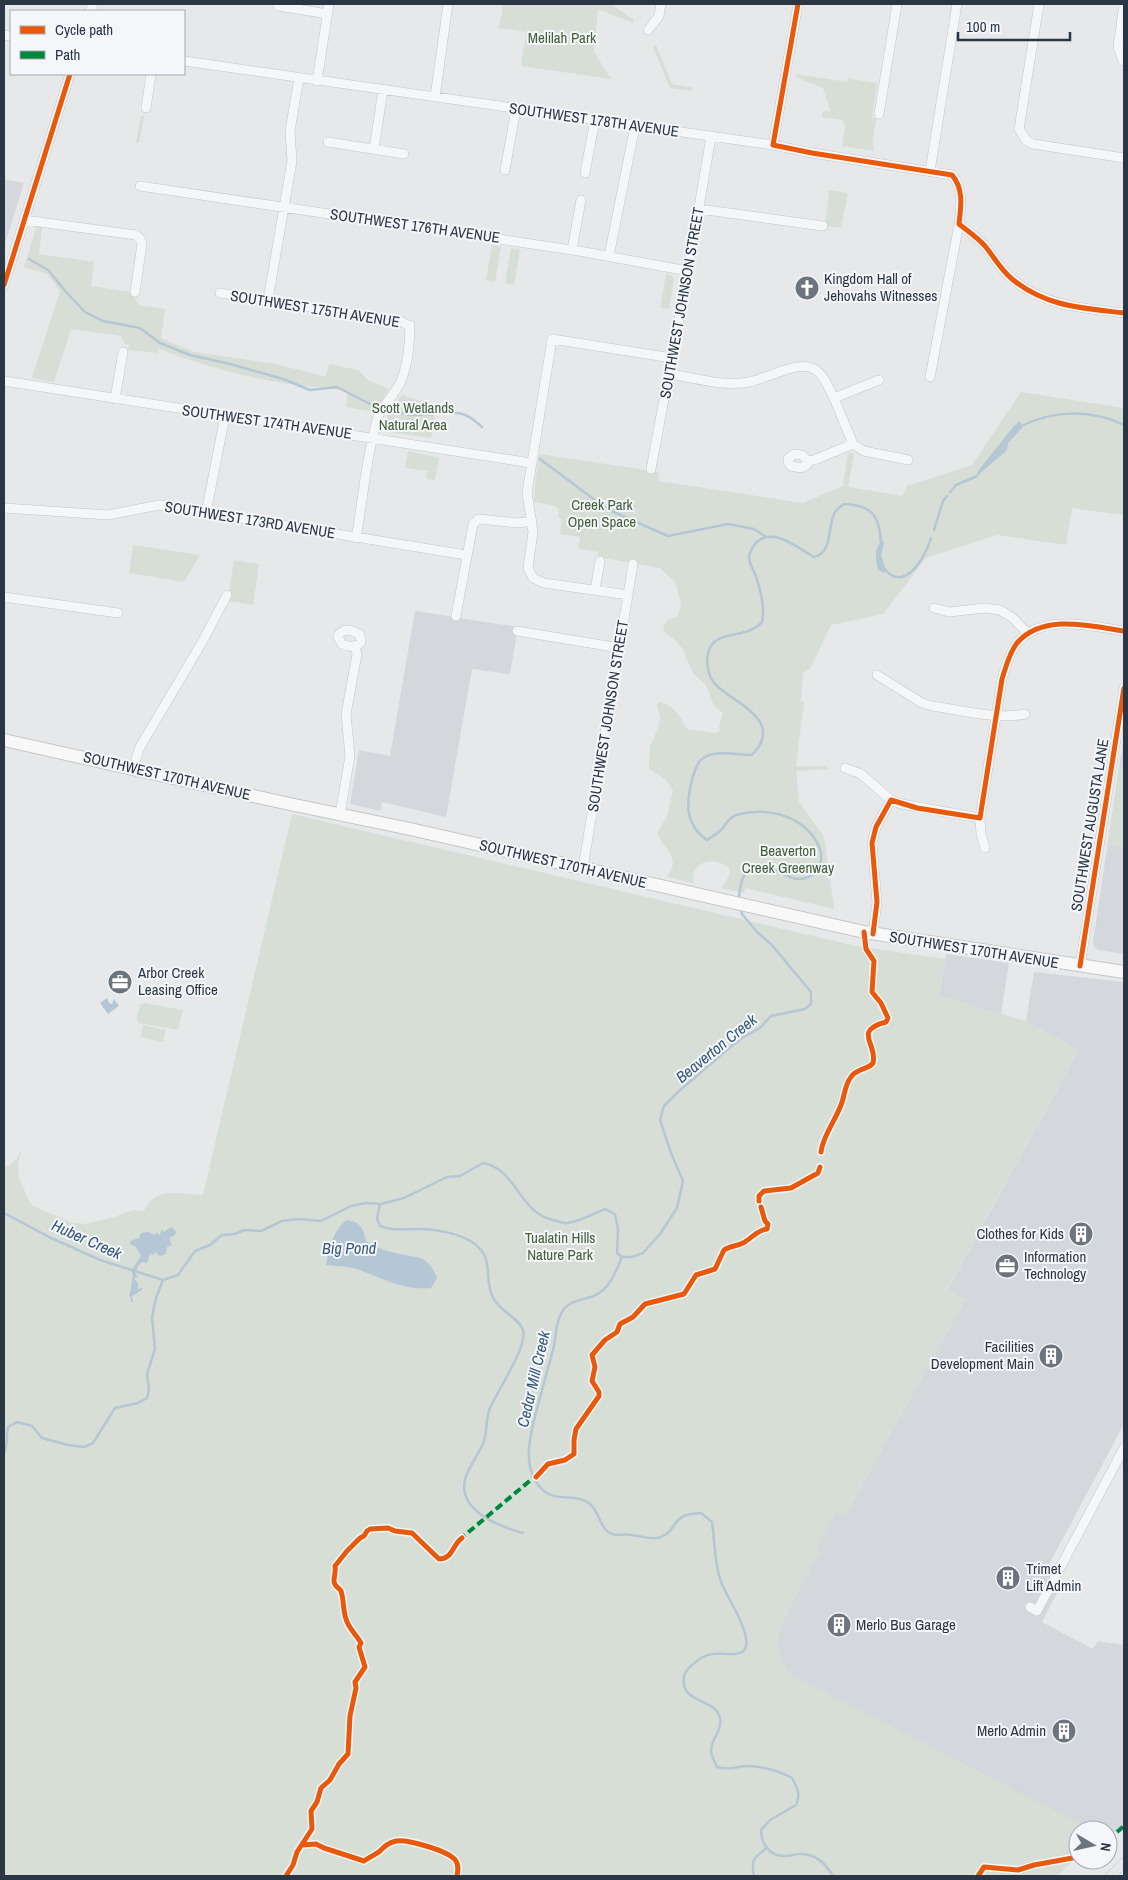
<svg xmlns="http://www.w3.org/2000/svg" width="1128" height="1880" font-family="'Archivo Narrow',sans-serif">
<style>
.built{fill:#d4d8dd}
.green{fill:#d7ded6}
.water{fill:#b5c6d4}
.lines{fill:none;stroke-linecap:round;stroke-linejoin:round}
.stream{stroke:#b5c6d4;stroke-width:2.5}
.street-casing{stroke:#c4c6c8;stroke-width:10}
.secondary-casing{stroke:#c4c6c8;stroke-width:14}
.street{stroke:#f5f6f7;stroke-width:9}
.secondary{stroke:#f8f8f8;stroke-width:12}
.tram{stroke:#ced0d2;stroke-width:1}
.quiet{stroke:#00873e;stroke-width:4;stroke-dasharray:8 4;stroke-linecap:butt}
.cycleway-casing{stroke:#f4f6f9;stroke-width:8}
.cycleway{stroke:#e8590c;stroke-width:5}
.labels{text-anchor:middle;stroke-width:4;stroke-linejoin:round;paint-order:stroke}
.park-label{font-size:15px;fill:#426039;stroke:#f4f6f9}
.street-label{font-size:15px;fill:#2b3644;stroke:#f4f6f9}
.poi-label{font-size:15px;fill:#2b3644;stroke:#f4f6f9;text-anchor:start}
.water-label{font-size:16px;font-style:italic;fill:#355778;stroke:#f4f6f9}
</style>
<rect width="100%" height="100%" fill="#e6e8ea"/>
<path class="built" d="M4,179L24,183L5,244L6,245L4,253Z
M415,611L518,627L510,674L472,669L446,817L382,802L380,811L350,804L359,750L390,756Z
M1124,735V954L1098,950L1094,947L1093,942Z
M946,954L1009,963L1001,1014L939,996Z
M1034,972L1124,982V1424L1045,1572L1063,1582L1042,1622L1093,1649L1098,1641L1124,1645V1823L1108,1839V1830H1078L745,1656L827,1507L845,1516L965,1300L947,1290L1079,1050L1026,1021Z"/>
<path class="green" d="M503,4H611L634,20L633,23L598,9L594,52L611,79L521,66L526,32L499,28Z
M656,45L672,84L693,88L692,91L670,88L653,47Z
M796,74L847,82L849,76L851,79L877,83L872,118L876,119L873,139L874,151L842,146L845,127L842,120L822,117L823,111L831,112L823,88L796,77Z
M141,116H144L139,143H136Z
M829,190L848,193L841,228L825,226Z
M37,226L42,227L39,254L94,262L91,286L131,292L139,305L165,309L161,338L194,352L276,364L326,377L329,364L358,370L368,380L389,389L374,412L346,407L348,391C332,389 315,387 298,385C251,379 203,366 159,349L158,353L128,350L129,344H125L121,336L71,329L54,382L32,378L60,291L47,274L24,267Z
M492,245L501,247L495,282L486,280Z
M511,248L520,249L514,285L505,283Z
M666,274L671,275L674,279L669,309L660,308Z
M1021,392L1124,408V515L1072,508L1066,545L997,535L926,558L883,614L831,625L810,669L803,673L801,701L804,702L796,766H827V769L796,771L799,802L824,836L834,909L745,888L744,893L721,888L729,876V868C715,855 690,861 693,883L667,877C682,858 664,850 657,833L667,816L673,790L667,781L649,769L650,747L658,728L660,718L657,704L660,702C675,706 680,716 687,729L716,733L720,731L719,726L723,713L714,706L706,685L693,673L682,648L676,641L663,631L664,625L668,620L677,617L681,606L676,583L660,568L598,557V552L578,549L580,537L560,534L562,519L558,518L559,509L552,505L534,502L535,485L539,454L659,472L658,481L803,503L843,486L848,454L851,452L854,454L848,487L902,496L907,486L972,465Z
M402,395L436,406L431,438L390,432C378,422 396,403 402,395Z
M408,451L439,458L435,480L426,479L427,471L405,468Z
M133,545L200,555L184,582L129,573Z
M234,560L259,564L253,605L228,601Z
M1124,740V848L1108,845L1119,770L1124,761L1122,754Z
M292,814L856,946L945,959L939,996L1026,1021L1079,1050L947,1289L965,1300L845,1517L836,1512L817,1549L821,1551C810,1571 776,1626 778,1646C779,1656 784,1665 790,1674L1092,1830H1078V1856L1057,1876H8L4,1874V1169L17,1159L22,1148L18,1165L19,1177L28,1199L33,1206L73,1223L85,1224L114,1217L133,1210L144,1211C156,1185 181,1195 203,1195Z
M144,1003L183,1010L178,1030L139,1023L137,1019L140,1005Z
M143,1025L166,1030L163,1042L140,1037Z"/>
<path class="water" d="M1020,421L1022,428L1008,443L1007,450L976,477L978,471L1013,427Z
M883,541L884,542L881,555L886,571L885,573L878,570C876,559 873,547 883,541Z
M107,998L109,1003L112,1004L114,999L119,1006L108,1014L100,1003Z
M347,1220C361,1222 363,1228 366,1241C373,1246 383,1250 392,1252C415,1259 427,1252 437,1278L431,1288C405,1291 381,1278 357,1269C347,1266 336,1266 326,1265C329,1250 333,1229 347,1220Z
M172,1227L176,1232L175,1235L169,1238L172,1245L167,1247L166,1254L160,1256L155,1252L153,1255L155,1257L150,1253L147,1263L142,1262L137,1267V1271L135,1273L138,1277L134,1278L138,1283V1289L142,1288V1290L132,1296L133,1301L131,1303V1297L129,1296C132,1288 131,1282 133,1275L131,1271L141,1256L136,1247L130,1244V1241L139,1238L141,1233L148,1232L155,1235L156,1233L160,1235L161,1231L163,1230V1232Z"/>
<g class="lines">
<path class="stream" d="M29,259L48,270L67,293L85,312L103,321L140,328L160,343L190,355L230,364L283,379L310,390L337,387L374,406
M392,411L411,415L433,414
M446,413C463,412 469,415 482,427
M1019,427C1052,410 1091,409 1124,425
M540,459L607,509L668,536L728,524L754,529L766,537
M950,492L956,485L977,476
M934,530L943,501L947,496
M884,568C904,595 926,556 931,538
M738,900C740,893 740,885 743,878C755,844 789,891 810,876C814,873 818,869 820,864C823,856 820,846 815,839C798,814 765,807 736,815C728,818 725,826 720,831C716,835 711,837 707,840C685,825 686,803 692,780C694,773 696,764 702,759C715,749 737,755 752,755C785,721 736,704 717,686C707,677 704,658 711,646C721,630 747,639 762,622C765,607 761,591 756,577C754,571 750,565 749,558C749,552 752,548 755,544C771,525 798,548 814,557C833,553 827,526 835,512C837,509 841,506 844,504C873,505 880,517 881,544
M380,1204L377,1219L380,1226C392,1231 404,1229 417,1229C436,1229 460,1233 475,1244C493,1258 485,1275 491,1293C496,1310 519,1317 523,1330C528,1346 498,1390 491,1406C484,1418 489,1433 482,1446C477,1456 470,1466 466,1476C455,1510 498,1526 523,1533
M4,1213L49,1237L100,1260L163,1280
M622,1257C616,1271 610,1289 594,1296C584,1300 570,1300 563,1310C556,1321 556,1334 554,1346C550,1362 545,1378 541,1394C534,1423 516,1467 544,1491C557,1502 577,1493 590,1504C601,1513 599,1532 616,1535C621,1535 626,1534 631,1535C640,1535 652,1541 661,1537C679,1530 669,1514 701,1513L712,1522C715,1542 714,1563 721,1582C728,1599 749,1629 746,1646C744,1659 721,1652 712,1654C704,1655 698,1660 692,1665C689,1667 684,1673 684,1677C680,1702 711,1699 718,1713C725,1725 715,1734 712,1745C709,1753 714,1760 717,1767C731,1771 735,1766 749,1766C764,1767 779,1771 792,1778C797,1787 801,1795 796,1805L770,1820L761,1830C761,1843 769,1856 784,1856C790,1857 797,1853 803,1854C818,1855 826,1865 833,1876
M163,1280L178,1275L195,1251L210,1245L222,1235L235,1234L244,1230L261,1231L282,1221L298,1219L321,1221L351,1206L366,1203L381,1204L404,1198L447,1177L460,1176L483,1163C517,1169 518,1212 553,1220C558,1221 563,1224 568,1223C580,1221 593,1214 605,1209L615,1214L618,1229L617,1253L622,1257H632L643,1253L660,1234L677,1208L683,1181L671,1153L660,1120L664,1106L678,1092L729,1048L742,1038L760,1028L771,1016L805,1009L811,1004V992L771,944L757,932L742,914L741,908
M4,1454C8,1447 6,1435 8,1427L17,1422L32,1426L42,1438L68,1445L84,1447L93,1443L115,1408L138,1403L147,1398L149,1389L147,1374L155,1349L152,1317L156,1298L163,1280
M754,1876C751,1858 753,1860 766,1848"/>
<defs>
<path id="street" d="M1039,4L1019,129L1026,140L1033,144L1124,158
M278,6L328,14
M90,11L93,4
M648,30L659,16L661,4
M4,35L11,36
M184,61L773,145L812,153L952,175C964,189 961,206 959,224C968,231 978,238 985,246C994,257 1001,270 1012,279C1046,307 1083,308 1124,313
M1123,61L1118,47L1124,4
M317,81L329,4
M435,97L448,4
M146,108L151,74
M879,114L897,4
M328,142L404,154
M773,145L798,4
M374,149L383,90
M505,170L516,109
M930,171L957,4
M585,173L595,120
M140,186L579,251L688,271
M699,209L823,226
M24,220L136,235L140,239L142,244L135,292
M572,250L581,200
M609,256L635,126
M4,285L70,74
M220,293L401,321L409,326
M268,300L292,161L290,131L299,78
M670,374C695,378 724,387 749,382C766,379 796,361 812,368C824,373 828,387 834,398
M930,377L959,224
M879,380L834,398L853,444L864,451L908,460
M4,381L531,463
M115,399L123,352
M794,454L802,455L807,460V465L801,468L791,466L788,462V459Z
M807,461L814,460L853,444
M651,469L688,271L711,137
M4,508L108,515L159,505L466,555
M206,513L225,416
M356,538C363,500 366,457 377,420C382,405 395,395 401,381C408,365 410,340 410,325
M595,590L600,561
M628,595L544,583L533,578L528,568L533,532L527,493L552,339L672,358
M4,597L118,613
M934,608L949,612L985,608L1000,610L1013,618L1028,634
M456,616L473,524L479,519L518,523L532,521
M345,630L353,631L360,635L361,642C356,648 349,647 342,644L338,637L339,634Z
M517,631L620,648
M877,675L922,703L932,706C960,710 997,720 1025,714
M133,768L140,747L201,644L227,595
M845,768L861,774L891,800L901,804L980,818
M340,814L350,756L346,714L357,654L355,646
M985,848L981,834L980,818L1002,679C1006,667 1009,653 1017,643C1043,613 1091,626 1124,631
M583,868L633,564
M873,934L877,902L872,843L876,827L891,800
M1080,966L1124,688
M1030,1607L1037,1611L1124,1448"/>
<path id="secondary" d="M4,740L285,803L410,829L864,932L1124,972"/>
</defs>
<use href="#street" class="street-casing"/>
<use href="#secondary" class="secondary-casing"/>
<use href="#street" class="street"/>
<use href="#secondary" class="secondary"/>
<path class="tram" d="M1104,1876L1124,1856
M1118,1876L1124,1870"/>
<path class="quiet" d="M459,1540L538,1474
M1108,1840L1124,1826"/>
<defs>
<path id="cycleway" d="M798,4L773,145L812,153L952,175C964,189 961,206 959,224C968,231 978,238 985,246C994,257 1001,270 1012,279C1046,307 1083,308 1124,313
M4,285L70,74
M873,934L877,902L872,843L876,827L891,800L917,808L980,818L1002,679C1006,667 1009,653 1017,643C1043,613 1091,626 1124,631
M1080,966L1124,688
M821,1152C823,1134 838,1118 843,1099C845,1091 846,1083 851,1077C857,1068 868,1070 873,1063C878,1044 852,1031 886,1022L888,1018L881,1003L872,992L874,961L866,949L864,932
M759,1201V1196L764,1191L791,1188L818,1173L820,1167
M536,1477L548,1464L565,1460L574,1454V1440L576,1429L599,1396V1392L592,1381L595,1367L592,1355L605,1340L617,1332L620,1324L633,1317L645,1304L684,1294L696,1275L715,1269L724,1250C730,1246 737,1246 743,1243C751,1239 757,1230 767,1229L768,1224L765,1221L761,1207
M302,1845L316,1844L324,1848L364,1861C368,1858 375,1855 380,1851C385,1846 388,1843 396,1841C407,1839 450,1851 456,1861C459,1866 458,1871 457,1876
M286,1876L293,1865L297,1852L312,1829L311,1811L317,1802L321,1788L330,1780L339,1764L348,1754L350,1716L356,1688L355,1682L365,1667L359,1647L361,1643C356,1634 349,1629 346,1619C343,1611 344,1600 341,1591C339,1588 334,1586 334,1581C334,1576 336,1572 335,1566L347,1551L360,1538L364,1536L367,1531L370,1529L388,1528L395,1531L412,1533L439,1559C453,1559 452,1545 462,1538
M978,1876L984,1867L1018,1870L1034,1865L1078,1857"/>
</defs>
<use href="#cycleway" class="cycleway-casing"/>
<use href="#cycleway" class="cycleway"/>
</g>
<defs>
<symbol id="church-disc" viewBox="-11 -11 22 22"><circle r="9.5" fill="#6c747e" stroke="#f4f6f9"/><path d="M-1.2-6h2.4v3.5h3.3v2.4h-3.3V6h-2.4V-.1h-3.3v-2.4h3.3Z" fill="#fff"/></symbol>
<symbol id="office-disc" viewBox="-11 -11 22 22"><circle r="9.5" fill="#6c747e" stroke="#f4f6f9"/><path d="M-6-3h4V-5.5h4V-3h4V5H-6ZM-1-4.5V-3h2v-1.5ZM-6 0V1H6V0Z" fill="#fff"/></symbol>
<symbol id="building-disc" viewBox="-11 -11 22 22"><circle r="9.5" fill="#6c747e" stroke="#f4f6f9"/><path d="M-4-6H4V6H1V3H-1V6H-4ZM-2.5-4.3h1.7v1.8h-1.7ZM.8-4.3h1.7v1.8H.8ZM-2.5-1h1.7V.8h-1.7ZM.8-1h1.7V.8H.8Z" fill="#fff"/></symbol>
</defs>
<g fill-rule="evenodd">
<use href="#church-disc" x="793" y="274" width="28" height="28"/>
<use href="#office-disc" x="106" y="968" width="28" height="28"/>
<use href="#building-disc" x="1067" y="1220" width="28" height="28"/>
<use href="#office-disc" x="993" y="1252" width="28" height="28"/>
<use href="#building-disc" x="1037" y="1342" width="28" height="28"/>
<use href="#building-disc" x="994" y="1564" width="28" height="28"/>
<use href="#building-disc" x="825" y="1611" width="28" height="28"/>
<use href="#building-disc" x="1050" y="1717" width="28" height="28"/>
</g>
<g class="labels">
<g class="park-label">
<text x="562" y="43">Melilah Park</text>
<text x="413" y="413">Scott Wetlands<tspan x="413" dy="17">Natural Area</tspan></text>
<text x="602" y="510">Creek Park<tspan x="602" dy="17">Open Space</tspan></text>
<text x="788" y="856">Beaverton<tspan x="788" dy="17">Creek Greenway</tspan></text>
<text x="560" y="1243">Tualatin Hills<tspan x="560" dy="17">Nature Park</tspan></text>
</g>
<g class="street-label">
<text transform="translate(594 120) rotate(8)" y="5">SOUTHWEST 178TH AVENUE</text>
<text transform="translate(415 226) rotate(8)" y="5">SOUTHWEST 176TH AVENUE</text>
<text transform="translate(682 303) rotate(-80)" y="5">SOUTHWEST JOHNSON STREET</text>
<text transform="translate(315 309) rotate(9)" y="5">SOUTHWEST 175TH AVENUE</text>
<text transform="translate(267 422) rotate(8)" y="5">SOUTHWEST 174TH AVENUE</text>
<text transform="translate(250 520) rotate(9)" y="5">SOUTHWEST 173RD AVENUE</text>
<text transform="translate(608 716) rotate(-81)" y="5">SOUTHWEST JOHNSON STREET</text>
<text transform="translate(167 776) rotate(13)" y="5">SOUTHWEST 170TH AVENUE</text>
<text transform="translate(1090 825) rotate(-81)" y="5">SOUTHWEST AUGUSTA LANE</text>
<text transform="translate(563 864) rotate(13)" y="5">SOUTHWEST 170TH AVENUE</text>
<text transform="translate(974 950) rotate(9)" y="5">SOUTHWEST 170TH AVENUE</text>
</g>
<g class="poi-label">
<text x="824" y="284">Kingdom Hall of<tspan x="824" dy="17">Jehovahs Witnesses</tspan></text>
<text x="138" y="978">Arbor Creek<tspan x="138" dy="17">Leasing Office</tspan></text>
<text x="1064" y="1239" text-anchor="end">Clothes for Kids</text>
<text x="1024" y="1262">Information<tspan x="1024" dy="17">Technology</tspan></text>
<text x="1034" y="1352" text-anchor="end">Facilities<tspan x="1034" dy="17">Development Main</tspan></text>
<text x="1026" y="1574">Trimet<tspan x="1026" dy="17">Lift Admin</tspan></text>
<text x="856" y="1630">Merlo Bus Garage</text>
<text x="1046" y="1736" text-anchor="end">Merlo Admin</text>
</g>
<g class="water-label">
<text transform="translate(716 1048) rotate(-39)" y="6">Beaverton Creek</text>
<text transform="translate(87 1239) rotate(24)" y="6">Huber Creek</text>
<text x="349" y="1254">Big Pond</text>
<text transform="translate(533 1379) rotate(-77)" y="6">Cedar Mill Creek</text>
</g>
</g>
<rect width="1128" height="1880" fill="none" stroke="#2b3644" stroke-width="10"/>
<rect x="10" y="10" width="175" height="65" fill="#f4f6f9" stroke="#a4a9b1"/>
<rect x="20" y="26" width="25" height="8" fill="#e8590c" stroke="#a4a9b1"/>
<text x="55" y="35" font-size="15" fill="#2b3644">Cycle path</text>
<rect x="20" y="51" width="25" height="8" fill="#00873e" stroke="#a4a9b1"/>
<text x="55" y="60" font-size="15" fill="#2b3644">Path</text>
<g transform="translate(1093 1845) rotate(99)"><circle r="24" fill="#f4f6f9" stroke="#a4a9b1"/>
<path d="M0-4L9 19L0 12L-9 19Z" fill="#6c747e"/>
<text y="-8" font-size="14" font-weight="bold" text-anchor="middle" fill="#2b3644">N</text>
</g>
<path d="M958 32v8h112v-8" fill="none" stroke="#2b3644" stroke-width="2.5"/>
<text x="966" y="32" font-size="15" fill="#2b3644" stroke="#f4f6f9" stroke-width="4" paint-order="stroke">100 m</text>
</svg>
